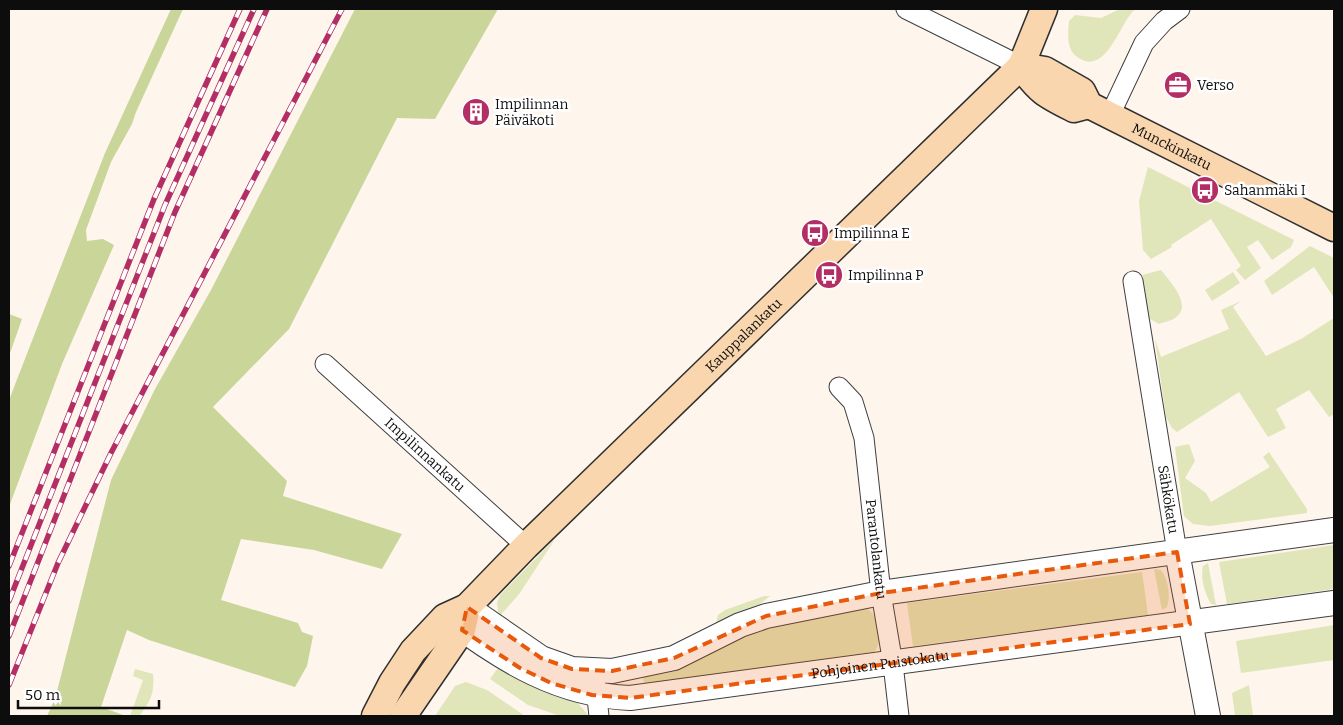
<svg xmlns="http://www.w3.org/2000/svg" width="1343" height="725" font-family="Bitter,serif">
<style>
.green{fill:#e0e6b9}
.forest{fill:#cad59a}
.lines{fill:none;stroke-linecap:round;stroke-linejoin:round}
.minor-casing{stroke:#404040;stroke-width:21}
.tertiary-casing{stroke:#404040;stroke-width:26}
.secondary-casing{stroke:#2f2f2f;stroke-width:29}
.minor{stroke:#fff;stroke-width:19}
.tertiary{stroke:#fff;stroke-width:24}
.secondary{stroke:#f9d6ad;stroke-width:26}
.rail-casing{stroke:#b32e64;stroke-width:5.5}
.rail{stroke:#fff;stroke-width:4;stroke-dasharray:11;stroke-linecap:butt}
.marked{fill:#e8590c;fill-opacity:0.2;stroke:#e8590c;stroke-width:4;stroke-dasharray:10 6;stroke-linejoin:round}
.labels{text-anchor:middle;stroke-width:5;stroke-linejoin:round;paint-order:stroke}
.poi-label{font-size:14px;fill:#0d0d0d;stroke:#fff;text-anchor:start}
.street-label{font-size:14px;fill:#0d0d0d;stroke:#fff}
</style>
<rect width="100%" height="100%" fill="#fef5ed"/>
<path class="green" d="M1120,9H1135C1120,22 1106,78 1077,57C1066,49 1068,33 1069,21L1075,15L1101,18Z
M1148,167L1294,240L1291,247L1272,260L1258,240L1247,247L1261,268L1245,280L1236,270L1241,266L1211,219L1171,245L1172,247L1151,259L1143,250L1139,201Z
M1310,246L1334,258V298L1314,267L1272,295L1264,281Z
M1161,270C1169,281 1194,305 1175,318C1171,321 1164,322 1159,324L1150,319L1147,314L1142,275Z
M1233,272L1240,283L1212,301L1205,290Z
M1241,301L1233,307L1266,356L1301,339L1334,318V414L1329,417L1309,390L1276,409L1286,428L1268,437L1239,392L1177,432L1172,428L1166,417L1155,339L1161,357L1229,329L1221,310Z
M1189,444L1195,461L1185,478L1206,493L1211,502L1270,467L1263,457L1269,452L1307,509V513L1210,526L1193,524L1184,516L1175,447Z
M555,539L520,593L499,617L497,603L500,595Z
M1334,545V589L1227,604L1219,562Z
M1208,563L1216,605L1211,604C1205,594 1200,578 1203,566Z
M1154,569L1161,570C1168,579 1171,595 1167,607L1162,610Z
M1142,572L1148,615L913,646L907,603Z
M764,596H770L755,608L715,628L718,615L725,610Z
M864,607C879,612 884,641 874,652L644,684L642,673L730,635Z
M1334,625V660L1241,673L1236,641Z
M500,665L576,701L589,716H560L528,705L490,679Z
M135,669L153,674C155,692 150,703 139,716H130L143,680L133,676Z
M466,682L487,690L525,716H435L455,686Z
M1249,685L1253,716H1235L1232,693Z"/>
<path class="forest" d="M171,9H183L136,112L132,124L111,162L86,230L87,241L103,239L114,245L62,364L9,507V400L105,153Z
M355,9H498L435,119L397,118L289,329L213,407L287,481L283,496L402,534L382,569L314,550L241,539L221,600L298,623L302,632L313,636L307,666L295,687L149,640L127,630L101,707L126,716H47L55,699L111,480L155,389L211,290Z
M9,314L22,319L9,356Z"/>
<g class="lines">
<defs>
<g id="minor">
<path d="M906,9L1021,66"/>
<path d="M1110,115L1144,43L1164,21L1180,9"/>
<path id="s1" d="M1133,281L1177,552"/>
<path id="s2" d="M325,364L526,546"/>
<path id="s3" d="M839,387L853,402L864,438L881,593L893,664L899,716"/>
<path d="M595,680L599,716"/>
</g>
<g id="tertiary">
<path d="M1177,552L1208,716"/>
<path d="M467,607L541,658L572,669L612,671L674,658L740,625L766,616L881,593L1334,530"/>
<path id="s4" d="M448,619C504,661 559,695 630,698L1334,603"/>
</g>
<g id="secondary">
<path id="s5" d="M1021,66L1045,70L1082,91L1089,105L1334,228"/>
<path d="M1021,66C1039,92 1046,95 1074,109L1089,105"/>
<path id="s6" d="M375,716L392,683L413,651L445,617L467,607L526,546L1021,66L1044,9"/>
<path d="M403,716L462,630L467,607"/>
</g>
</defs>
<use href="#minor" class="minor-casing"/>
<use href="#tertiary" class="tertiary-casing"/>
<use href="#secondary" class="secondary-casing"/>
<use href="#minor" class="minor"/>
<use href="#tertiary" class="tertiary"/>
<use href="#secondary" class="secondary"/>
<defs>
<path id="rail" d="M9,566L154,199L240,9
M9,601L165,205L254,9
M9,636L175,212L267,9
M9,685L58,563L111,453L342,9"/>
</defs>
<use href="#rail" class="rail-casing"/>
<use href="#rail" class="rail"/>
</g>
<path class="marked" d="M1177,552L1190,624L630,698L592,695L551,683L520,668L462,630L467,607L541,658L572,669L612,671L674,658L766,616L881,593Z"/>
<defs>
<symbol id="office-disc" viewBox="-11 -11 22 22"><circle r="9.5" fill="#b32e64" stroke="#fff"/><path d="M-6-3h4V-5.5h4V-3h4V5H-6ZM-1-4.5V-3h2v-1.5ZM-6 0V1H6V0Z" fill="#fff"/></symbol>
<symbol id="building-disc" viewBox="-11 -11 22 22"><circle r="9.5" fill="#b32e64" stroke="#fff"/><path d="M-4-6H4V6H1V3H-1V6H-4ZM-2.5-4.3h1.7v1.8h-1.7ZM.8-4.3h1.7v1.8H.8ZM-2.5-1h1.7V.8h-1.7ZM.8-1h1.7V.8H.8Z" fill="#fff"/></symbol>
<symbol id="bus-disc" viewBox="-11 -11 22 22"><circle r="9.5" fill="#b32e64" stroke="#fff"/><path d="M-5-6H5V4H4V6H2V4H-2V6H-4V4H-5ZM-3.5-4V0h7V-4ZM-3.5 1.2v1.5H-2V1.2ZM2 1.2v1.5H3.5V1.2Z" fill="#fff"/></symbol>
</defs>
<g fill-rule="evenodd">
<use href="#office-disc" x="1162" y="69" width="32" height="32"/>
<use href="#building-disc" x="460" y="96" width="32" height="32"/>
<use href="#bus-disc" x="1189" y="174" width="32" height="32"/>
<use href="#bus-disc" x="799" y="217" width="32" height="32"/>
<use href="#bus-disc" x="813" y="259" width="32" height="32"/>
</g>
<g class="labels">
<g class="poi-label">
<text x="1197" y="90">Verso</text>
<text x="495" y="109">Impilinnan<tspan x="495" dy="16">Päiväkoti</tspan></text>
<text x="1224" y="195">Sahanmäki I</text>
<text x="834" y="238">Impilinna E</text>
<text x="848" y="280">Impilinna P</text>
</g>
<g class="street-label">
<text dy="5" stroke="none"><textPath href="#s5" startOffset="175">Munckinkatu</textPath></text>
<text dy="5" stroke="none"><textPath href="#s6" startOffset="534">Kauppalankatu</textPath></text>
<text dy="5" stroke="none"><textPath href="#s2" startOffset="135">Impilinnankatu</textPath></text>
<text dy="5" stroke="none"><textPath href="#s1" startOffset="221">Sähkökatu</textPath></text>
<text dy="5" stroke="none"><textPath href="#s3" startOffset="170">Parantolankatu</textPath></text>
<text dy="5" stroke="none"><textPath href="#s4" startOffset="454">Pohjoinen Puistokatu</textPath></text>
</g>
</g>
<rect width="1343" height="725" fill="none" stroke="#0d0d0d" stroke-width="20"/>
<path d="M18 700v8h141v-8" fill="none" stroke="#0d0d0d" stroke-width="2.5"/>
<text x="25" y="700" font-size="15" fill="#0d0d0d" stroke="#ffffff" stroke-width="4" paint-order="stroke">50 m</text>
</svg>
